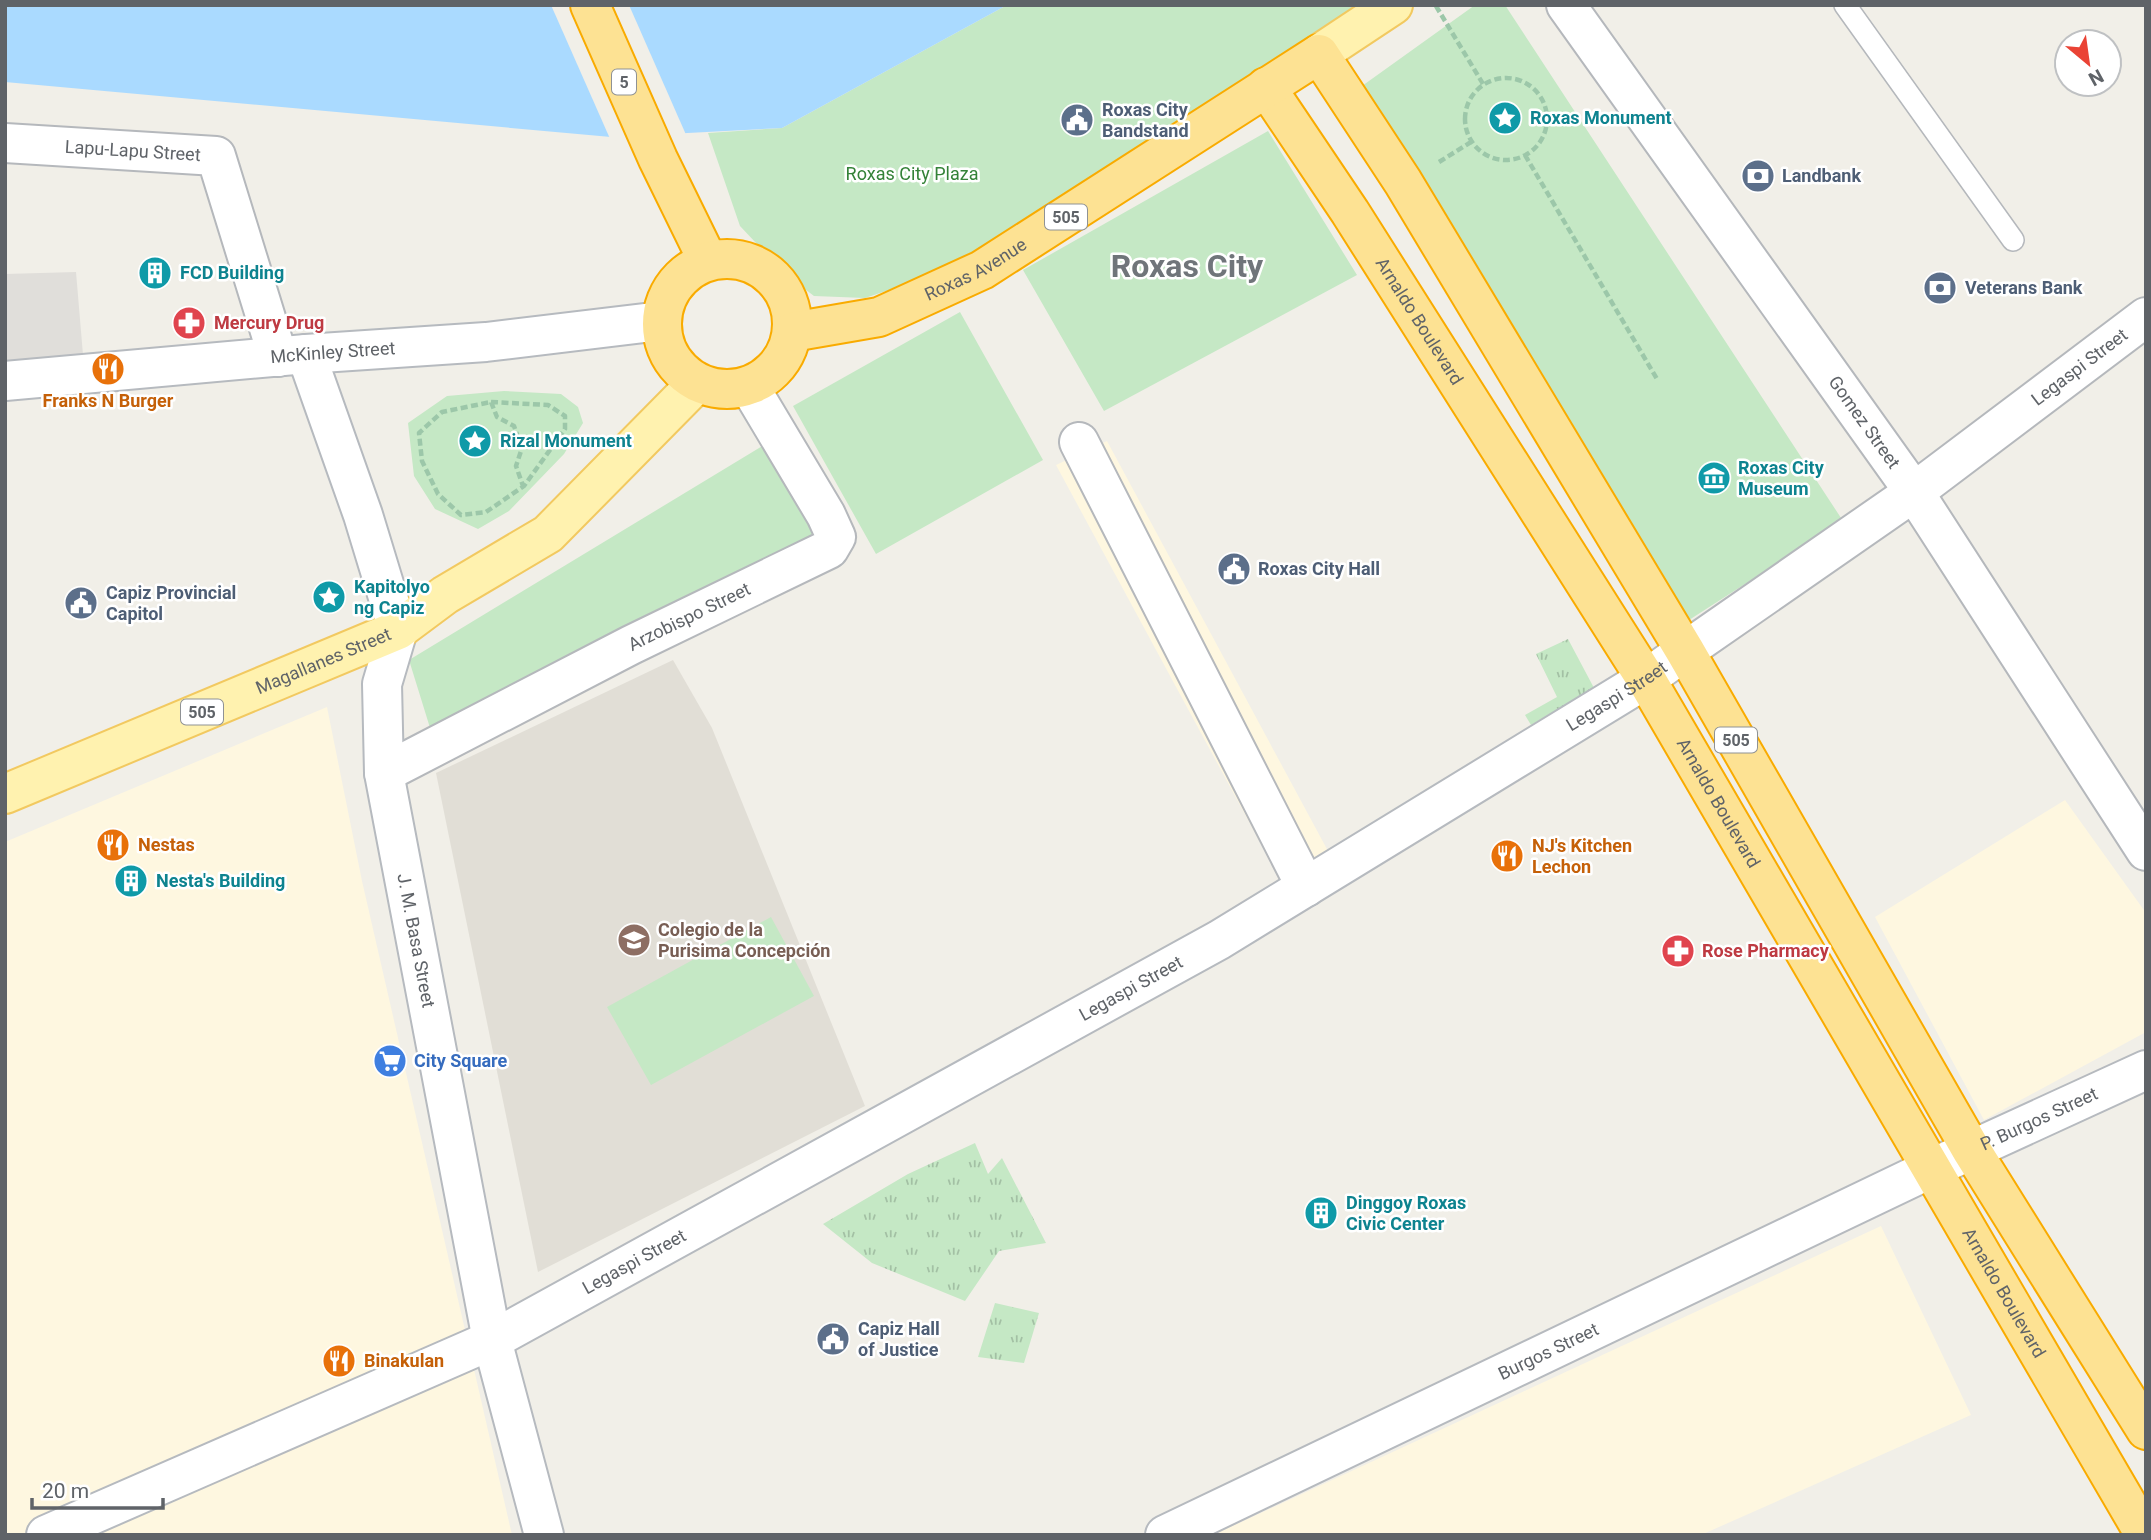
<svg xmlns="http://www.w3.org/2000/svg" width="2151" height="1540" font-family="Roboto,sans-serif">
<style>
.commercial{fill:#fef7e0}
.industrial{fill:#e0deda}
.education{fill:#e1ded6}
.grass{fill:url(#grass-tufts)}
.park{fill:#c5e8c5}
.water{fill:#aadaff}
.pier{fill:#f1efe8}
.lines{fill:none;stroke-linecap:round;stroke-linejoin:round}
.lane-casing{stroke:#b5b8bc;stroke-width:24}
.street-casing{stroke:#b5b8bc;stroke-width:42}
.secondary-casing{stroke:#b6babf;stroke-width:42}
.primary-casing{stroke:#f2c960;stroke-width:42}
.highway-casing{stroke:#f9ab00;stroke-width:42}
.path{stroke:#9cc7a9;stroke-width:4.5;stroke-dasharray:7 3.5;stroke-linecap:butt}
.lane{stroke:#fff;stroke-width:21}
.street{stroke:#fff;stroke-width:38}
.secondary{stroke:#fff;stroke-width:38}
.primary{stroke:#fff2af;stroke-width:38}
.highway{stroke:#fde293;stroke-width:38}
.labels{text-anchor:middle;stroke-width:5;stroke-linejoin:round;paint-order:stroke}
.shield{fill:#fff;stroke:#8f9295;stroke-width:2}
.shield-label{font-size:16px;font-weight:bold;fill:#5f6368}
.service-label{font-size:18px;font-weight:bold;fill:#4e5e75;stroke:#fff;text-anchor:start}
.culture-label{font-size:18px;font-weight:bold;fill:#0d838f;stroke:#fff;text-anchor:start}
.street-label{font-size:18px;fill:#5f6368;stroke:#fff}
.park-label{font-size:18px;fill:#348238;stroke:#fff}
.health-label{font-size:18px;font-weight:bold;fill:#be3a42;stroke:#fff;text-anchor:start}
.food-label{font-size:18px;font-weight:bold;fill:#c56008;stroke:#fff;text-anchor:start}
.education-label{font-size:18px;font-weight:bold;fill:#785e54;stroke:#fff;text-anchor:start}
.shop-label{font-size:18px;font-weight:bold;fill:#366cbe;stroke:#fff;text-anchor:start}
.town-label{font-size:32px;font-weight:bold;fill:#70757a;stroke:#fff}
</style>
<defs>
<pattern id="grass-tufts" width="24" height="20" patternUnits="userSpaceOnUse" patternTransform="scale(1.75)"><rect width="24" height="20" fill="#c5e8c5"/><path d="M3 7l-1-3M5 7V3M7 7l1-3M15 17l-1-3M17 17v-4M19 17l1-3" fill="none" stroke="#a3c0a4"/></pattern>
</defs>
<rect width="100%" height="100%" fill="#f1efe8"/>
<path class="commercial" d="M1107,441L1328,851L1281,881L1056,465Z
M327,707L362,881L512,1535H5V842Z
M2065,800L2146,913V1032L1984,1120L1875,917Z
M1881,1226L1971,1415L1701,1535H1213Z"/>
<path class="industrial" d="M76,272L84,367L5,369V274Z"/>
<path class="education" d="M673,660L712,728L865,1106L538,1272L436,773Z"/>
<path class="grass" d="M1568,639L1594,688L1531,725L1525,715L1557,697L1536,654Z
M975,1143L988,1174L1002,1158L1046,1243L999,1251L965,1301L872,1263L823,1224L908,1174Z
M995,1303L1039,1313L1024,1363L978,1357Z"/>
<path class="park" d="M1007,5H1365L1353,15L1191,113L952,269L865,298L814,296L785,274L740,226L708,133L782,128Z
M1475,5H1505L1843,521L1689,620L1362,86Z
M1268,131L1357,275L1104,411L1023,270Z
M960,312L1043,460L876,554L793,406Z
M504,391L561,394L578,407L583,423L564,454L509,511L478,529L435,509L414,476L408,423L447,396Z
M764,445L817,537L431,731L409,660Z
M771,917L814,996L651,1085L607,1007Z"/>
<path class="water" d="M5,5H1007L782,128L611,137L5,82Z"/>
<path class="pier" d="M551,5H629L687,137L611,141Z"/>
<g class="lines">
<defs>
<path id="lane" d="M1845,5L2013,240"/>
<g id="street">
<path id="s1" d="M1566,5L1914,492L2146,851"/>
<path id="s2" d="M5,143L216,156L278,357"/>
<path d="M1079,442L1306,887"/>
<path id="s3" d="M1685,651L1914,492L2146,317"/>
<path id="s4" d="M384,773L631,645L829,549L836,537L826,515L749,386"/>
</g>
<g id="secondary">
<path id="s5" d="M306,354L363,515L398,630L382,684L384,773L492,1340L544,1535"/>
<path id="s6" d="M5,381L306,354L486,342L661,321"/>
<path id="s7" d="M46,1535L492,1340L1219,940L1646,679L1685,651"/>
<path id="s8" d="M1165,1535L1930,1169L2146,1070"/>
</g>
<g id="primary">
<path d="M1319,54L1393,5"/>
<path id="s9" d="M5,794L398,630L445,595L548,534L697,383"/>
</g>
<g id="highway">
<path d="M590,5L658,159L708,261"/>
<path id="s10" d="M1266,87L1350,212L1646,679L2145,1535"/>
<circle cx="727" cy="324" r="65"/>
<path id="s11" d="M792,332L879,317L982,270L1319,54L1403,182L1685,651L1972,1151L2146,1430"/>
</g>
</defs>
<use href="#lane" class="lane-casing"/>
<use href="#street" class="street-casing"/>
<use href="#secondary" class="secondary-casing"/>
<use href="#primary" class="primary-casing"/>
<use href="#highway" class="highway-casing"/>
<path class="path" d="M1436,6L1483,84
M1465 119a41 41 0 1 1 82 0a41 41 0 1 1-82 0Z
M1525,155L1657,379
M1439,162L1471,142
M491,402L548,405L565,416V429L524,486L486,512L461,515L438,494L422,461L419,433L442,412Z
M491,402L497,417L514,426L522,448L516,466L523,486"/>
<use href="#lane" class="lane"/>
<use href="#street" class="street"/>
<use href="#secondary" class="secondary"/>
<use href="#primary" class="primary"/>
<use href="#highway" class="highway"/>
</g>
<defs>
<symbol id="sight-disc" viewBox="-11 -11 22 22"><circle r="9.5" fill="#0f9aa8" stroke="#fff"/><path d="M0-6L1.8-2.2L6-1.7L2.9 1.2L3.7 5.4L0 3.3L-3.7 5.4L-2.9 1.2L-6-1.7L-1.8-2.2Z" fill="#fff"/></symbol>
<symbol id="civic-disc" viewBox="-11 -11 22 22"><circle r="9.5" fill="#5c6f8a" stroke="#fff"/><path d="M-.6-6.5H3V-4.5H.6V-3L4-1V1h2V6H-6V1h2V-1L-.6-3ZM-1.2 2.5V6h2.4V2.5Z" fill="#fff"/></symbol>
<symbol id="bank-disc" viewBox="-11 -11 22 22"><circle r="9.5" fill="#5c6f8a" stroke="#fff"/><path d="M-6-4H6V4H-6ZM0-2.3a2.3 2.3 0 1 0 0 4.6a2.3 2.3 0 1 0 0-4.6Z" fill="#fff"/></symbol>
<symbol id="building-disc" viewBox="-11 -11 22 22"><circle r="9.5" fill="#0f9aa8" stroke="#fff"/><path d="M-4-6H4V6H1V3H-1V6H-4ZM-2.5-4.3h1.7v1.8h-1.7ZM.8-4.3h1.7v1.8H.8ZM-2.5-1h1.7V.8h-1.7ZM.8-1h1.7V.8H.8Z" fill="#fff"/></symbol>
<symbol id="pharmacy-disc" viewBox="-11 -11 22 22"><circle r="9.5" fill="#e0444e" stroke="#fff"/><path d="M-2-6h4v4h4v4h-4v4h-4v-4h-4v-4h4Z" fill="#fff"/></symbol>
<symbol id="restaurant-disc" viewBox="-11 -11 22 22"><circle r="9.5" fill="#e8710a" stroke="#fff"/><path d="M-5-6h1v4h1v-4h1v4h1v-4h1v5L-1.5 .5V6h-2V.5L-5-1ZM5-6V6H3V1.5H1.5Q1.5-4 5-6Z" fill="#fff"/></symbol>
<symbol id="museum-disc" viewBox="-11 -11 22 22"><circle r="9.5" fill="#0f9aa8" stroke="#fff"/><path d="M0-6L6-3V-2H-6V-3ZM-5-1h2V3h-2ZM-1-1h2V3h-2ZM3-1h2V3H3ZM-6 4H6V6H-6Z" fill="#fff"/></symbol>
<symbol id="university-disc" viewBox="-11 -11 22 22"><circle r="9.5" fill="#8d6e63" stroke="#fff"/><path d="M0-5L7-2L0 1L-7-2ZM-4 1L0 2.5L4 1V4Q0 6-4 4Z" fill="#fff"/></symbol>
<symbol id="supermarket-disc" viewBox="-11 -11 22 22"><circle r="9.5" fill="#3f7fe0" stroke="#fff"/><path d="M-6-5.5h2.5l.6 2H6L4.5 2H-2.5L-4.4-4H-6ZM-1.5 3.2a1.3 1.3 0 1 0 .1 0ZM3 3.2a1.3 1.3 0 1 0 .1 0Z" fill="#fff"/></symbol>
</defs>
<g fill-rule="evenodd">
<use href="#sight-disc" x="1486" y="99" width="38" height="38"/>
<use href="#civic-disc" x="1058" y="101" width="38" height="38"/>
<use href="#bank-disc" x="1739" y="157" width="38" height="38"/>
<use href="#building-disc" x="136" y="254" width="38" height="38"/>
<use href="#bank-disc" x="1921" y="269" width="38" height="38"/>
<use href="#pharmacy-disc" x="170" y="304" width="38" height="38"/>
<use href="#restaurant-disc" x="89" y="350" width="38" height="38"/>
<use href="#sight-disc" x="456" y="422" width="38" height="38"/>
<use href="#museum-disc" x="1695" y="459" width="38" height="38"/>
<use href="#civic-disc" x="1215" y="550" width="38" height="38"/>
<use href="#sight-disc" x="310" y="578" width="38" height="38"/>
<use href="#civic-disc" x="62" y="584" width="38" height="38"/>
<use href="#restaurant-disc" x="94" y="826" width="38" height="38"/>
<use href="#restaurant-disc" x="1488" y="837" width="38" height="38"/>
<use href="#building-disc" x="112" y="862" width="38" height="38"/>
<use href="#university-disc" x="615" y="921" width="38" height="38"/>
<use href="#pharmacy-disc" x="1659" y="932" width="38" height="38"/>
<use href="#supermarket-disc" x="371" y="1042" width="38" height="38"/>
<use href="#building-disc" x="1302" y="1194" width="38" height="38"/>
<use href="#civic-disc" x="814" y="1320" width="38" height="38"/>
<use href="#restaurant-disc" x="320" y="1342" width="38" height="38"/>
</g>
<g class="labels">
<g class="shield">
<rect x="612" y="69.5" width="24" height="25" rx="5"/>
<rect x="1045" y="204.5" width="42" height="25" rx="5"/>
<rect x="181" y="699.5" width="42" height="25" rx="5"/>
<rect x="1715" y="727.5" width="42" height="25" rx="5"/>
</g>
<g class="shield-label">
<text x="624" y="88">5</text>
<text x="1066" y="223">505</text>
<text x="202" y="718">505</text>
<text x="1736" y="746">505</text>
</g>
<g class="service-label">
<text x="1102" y="116">Roxas City<tspan x="1102" dy="21">Bandstand</tspan></text>
<text x="1782" y="182">Landbank</text>
<text x="1965" y="294">Veterans Bank</text>
<text x="1258" y="575">Roxas City Hall</text>
<text x="106" y="599">Capiz Provincial<tspan x="106" dy="21">Capitol</tspan></text>
<text x="858" y="1335">Capiz Hall<tspan x="858" dy="21">of Justice</tspan></text>
</g>
<g class="culture-label">
<text x="1530" y="124">Roxas Monument</text>
<text x="180" y="279">FCD Building</text>
<text x="500" y="447">Rizal Monument</text>
<text x="1738" y="474">Roxas City<tspan x="1738" dy="21">Museum</tspan></text>
<text x="354" y="593">Kapitolyo<tspan x="354" dy="21">ng Capiz</tspan></text>
<text x="156" y="887">Nesta's Building</text>
<text x="1346" y="1209">Dinggoy Roxas<tspan x="1346" dy="21">Civic Center</tspan></text>
</g>
<g class="street-label">
<text dy="6" stroke="none"><textPath href="#s2" startOffset="128">Lapu-Lapu Street</textPath></text>
<text dy="6" stroke="none"><textPath href="#s11" startOffset="196">Roxas Avenue</textPath></text>
<text dy="6" stroke="none"><textPath href="#s10" startOffset="280">Arnaldo Boulevard</textPath></text>
<text dy="6" stroke="none"><textPath href="#s6" startOffset="329">McKinley Street</textPath></text>
<text dy="6" stroke="none"><textPath href="#s3" startOffset="486">Legaspi Street</textPath></text>
<text dy="6" stroke="none"><textPath href="#s1" startOffset="513">Gomez Street</textPath></text>
<text dy="6" stroke="none"><textPath href="#s4" startOffset="343">Arzobispo Street</textPath></text>
<text dy="6" stroke="none"><textPath href="#s9" startOffset="345">Magallanes Street</textPath></text>
<text dy="6" stroke="none"><textPath href="#s7" startOffset="1783">Legaspi Street</textPath></text>
<text dy="6" stroke="none"><textPath href="#s10" startOffset="847">Arnaldo Boulevard</textPath></text>
<text dy="6" stroke="none"><textPath href="#s5" startOffset="607">J. M. Basa Street</textPath></text>
<text dy="6" stroke="none"><textPath href="#s7" startOffset="1216">Legaspi Street</textPath></text>
<text dy="6" stroke="none"><textPath href="#s8" startOffset="968">P. Burgos Street</textPath></text>
<text dy="6" stroke="none"><textPath href="#s7" startOffset="649">Legaspi Street</textPath></text>
<text dy="6" stroke="none"><textPath href="#s10" startOffset="1414">Arnaldo Boulevard</textPath></text>
<text dy="6" stroke="none"><textPath href="#s8" startOffset="425">Burgos Street</textPath></text>
</g>
<g class="park-label">
<text x="912" y="180">Roxas City Plaza</text>
</g>
<g class="health-label">
<text x="214" y="329">Mercury Drug</text>
<text x="1702" y="957">Rose Pharmacy</text>
</g>
<g class="food-label">
<text x="108" y="407" text-anchor="middle">Franks N Burger</text>
<text x="138" y="851">Nestas</text>
<text x="1532" y="852">NJ's Kitchen<tspan x="1532" dy="21">Lechon</tspan></text>
<text x="364" y="1367">Binakulan</text>
</g>
<g class="education-label">
<text x="658" y="936">Colegio de la<tspan x="658" dy="21">Purisima Concepción</tspan></text>
</g>
<g class="shop-label">
<text x="414" y="1067">City Square</text>
</g>
<g class="town-label">
<text x="1187" y="277">Roxas City</text>
</g>
</g>
<rect width="2151" height="1540" fill="none" stroke="#5f6368" stroke-width="14"/>
<g transform="translate(2088 63) rotate(151)"><circle r="33" fill="#ffffff" stroke="#bfc1c3" stroke-width="2"/>
<path d="M0-5L12 26L0 18L-12 26Z" fill="#ea4335"/>
<text y="-10" font-size="19" font-weight="bold" text-anchor="middle" fill="#5f6368">N</text>
</g>
<path d="M32 1498v10h131v-10" fill="none" stroke="#5f6368" stroke-width="3.5"/>
<text x="42" y="1498" font-size="21" fill="#5f6368" stroke="#ffffff" stroke-width="5" paint-order="stroke">20 m</text>
</svg>
